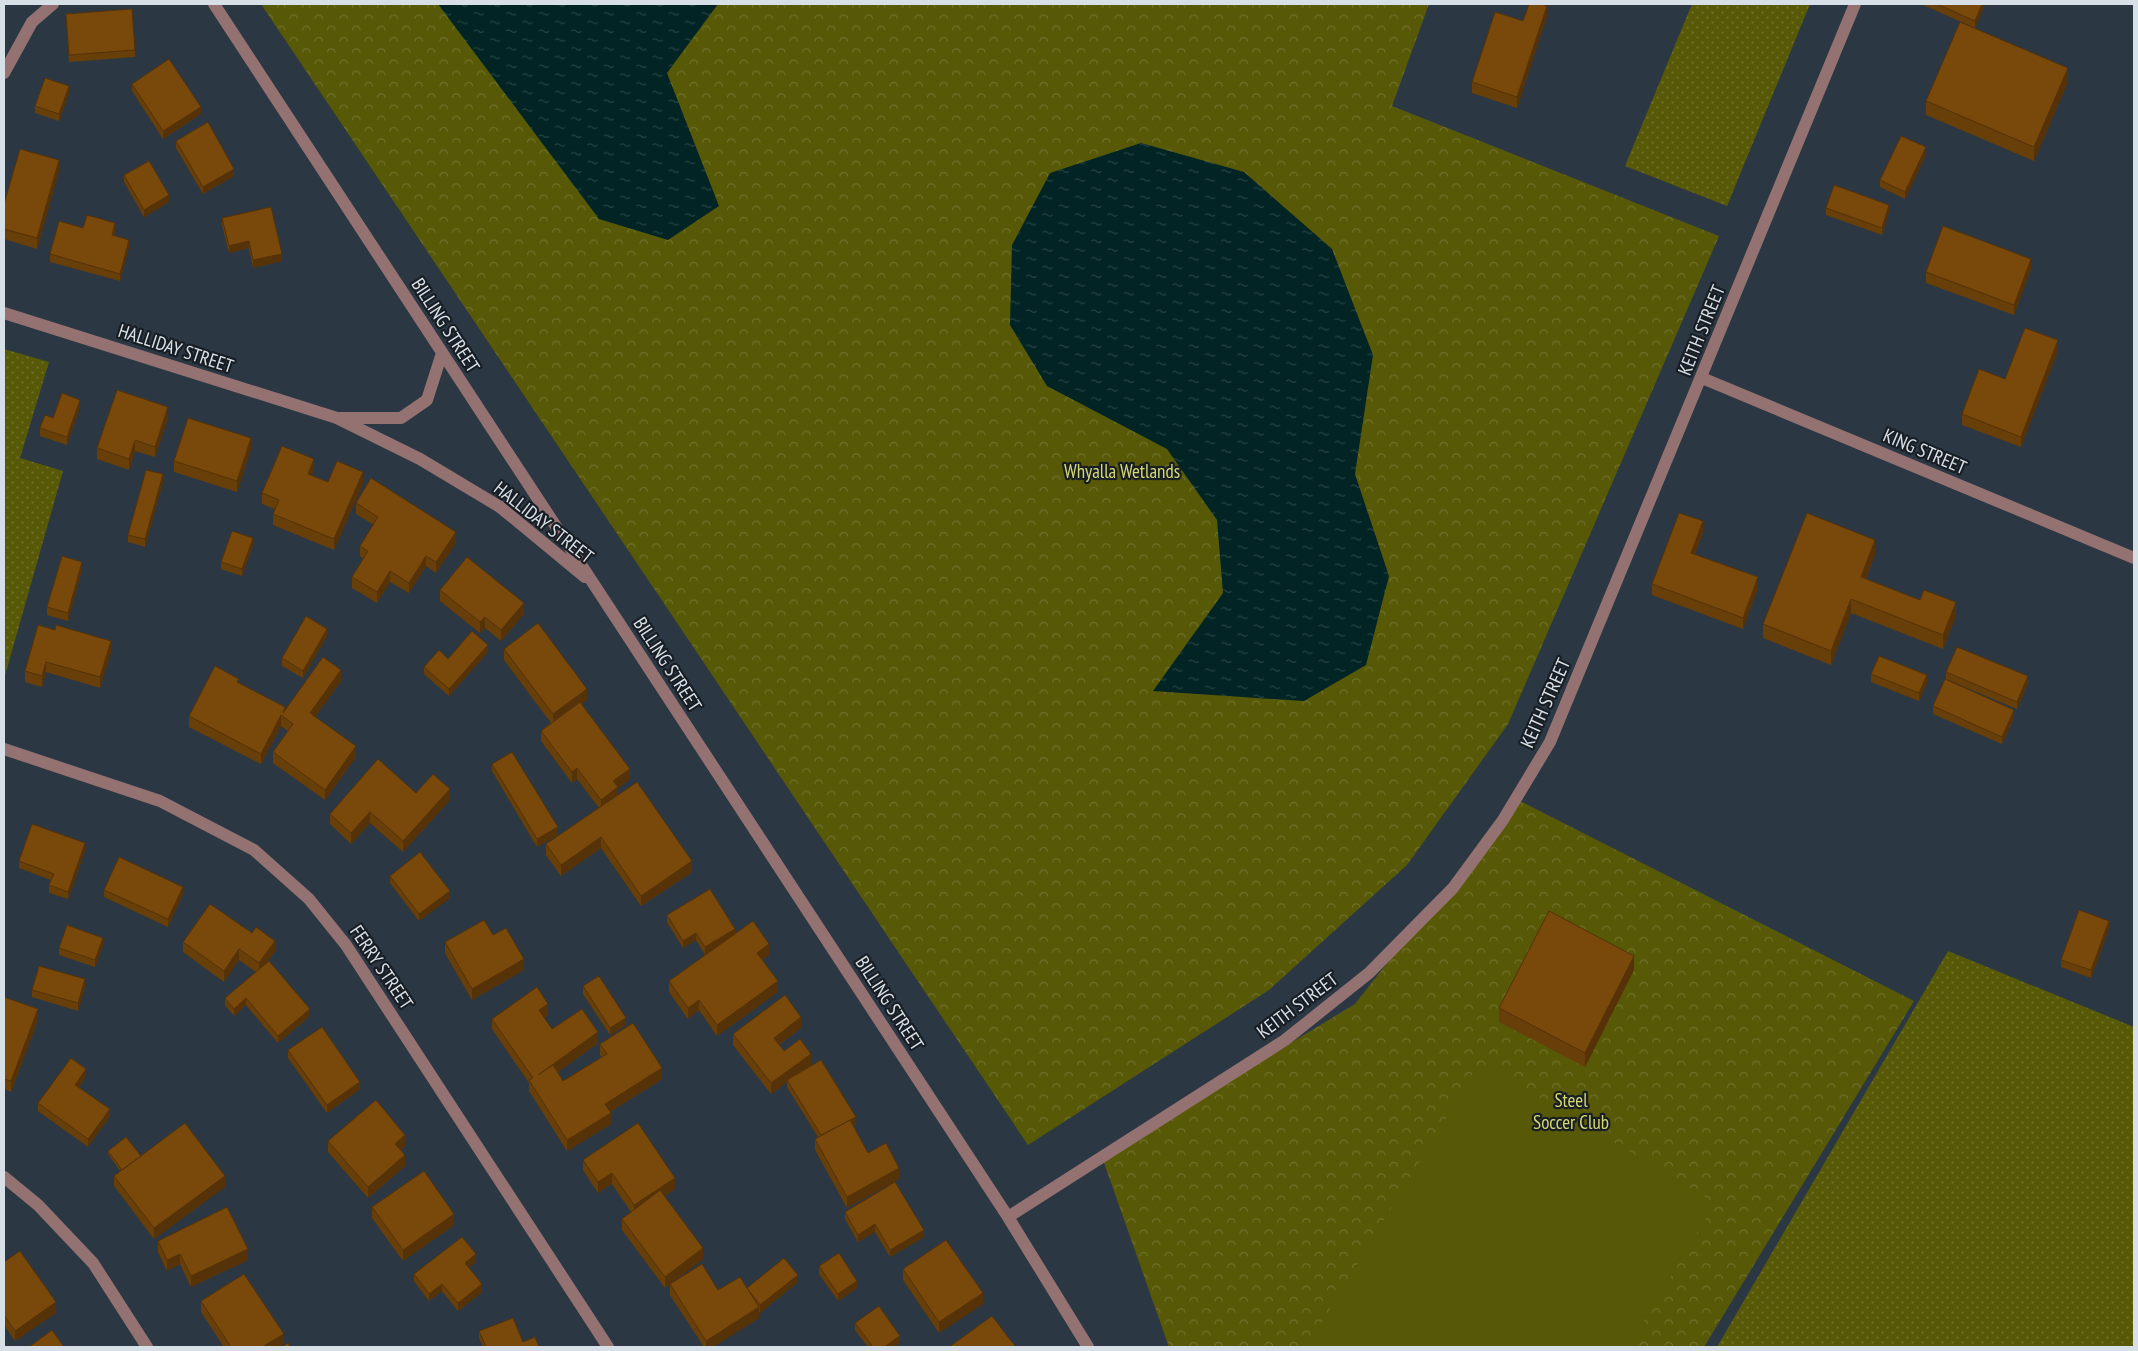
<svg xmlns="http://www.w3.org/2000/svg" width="2138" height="1351" font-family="'PT Sans Narrow',sans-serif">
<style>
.grass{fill:url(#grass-dots)}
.forest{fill:url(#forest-crowns)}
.garden{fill:#585907}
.water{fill:url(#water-ripples)}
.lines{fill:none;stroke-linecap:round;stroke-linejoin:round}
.minor{stroke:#947272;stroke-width:12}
.wall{fill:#683e09}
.shaded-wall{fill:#553208}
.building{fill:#79480b;stroke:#553208}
.labels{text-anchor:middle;stroke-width:4.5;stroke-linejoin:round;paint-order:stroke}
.street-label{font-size:19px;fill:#d8e0e7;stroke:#181e23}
.park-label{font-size:19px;fill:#d5d973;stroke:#181e23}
</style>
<defs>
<pattern id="grass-dots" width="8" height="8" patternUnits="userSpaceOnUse" patternTransform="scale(1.25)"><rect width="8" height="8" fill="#585907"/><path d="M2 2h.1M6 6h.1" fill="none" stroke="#6f712b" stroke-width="1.8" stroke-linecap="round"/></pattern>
<pattern id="forest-crowns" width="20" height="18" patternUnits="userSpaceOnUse" patternTransform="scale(1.25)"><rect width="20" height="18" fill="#585907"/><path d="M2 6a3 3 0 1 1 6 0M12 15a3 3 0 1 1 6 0" fill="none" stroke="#6f712b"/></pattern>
<pattern id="water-ripples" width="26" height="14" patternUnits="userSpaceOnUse" patternTransform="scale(1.25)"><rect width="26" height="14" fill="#022424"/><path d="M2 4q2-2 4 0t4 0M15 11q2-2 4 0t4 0" fill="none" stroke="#264444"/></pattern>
</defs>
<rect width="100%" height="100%" fill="#2b3843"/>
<path class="grass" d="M1692,4H1810L1727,206L1625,166Z
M4,349L49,362L20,458L63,471L4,679Z
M1948,951L2134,1027V1347H1717Z"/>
<path class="forest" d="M261,4H1429L1392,106L1719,236L1508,724L1407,865L1269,990L1028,1145Z
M1516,799L1914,1001L1704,1347H1169L1102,1157L1355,1004Z"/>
<path class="garden" d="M1480,1062L1715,1203L1628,1347H1307Z"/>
<path class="water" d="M438,4H718L667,73L719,206L668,240L599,219Z
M1141,143L1244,172L1332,249L1373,355L1355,474L1389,576L1366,665L1304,701L1153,691L1223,593L1217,520L1167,449L1047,386L1010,325L1012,245L1050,173Z"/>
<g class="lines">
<path class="minor" d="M214,4L1008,1217L1088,1347
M4,73L32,22L53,4
M4,313L337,418L420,459L500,507L585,577
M1702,378L2134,558
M339,418H401L427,400L442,353
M4,749L160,801L254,850L309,899L346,945L608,1347
M4,1177L38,1205L93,1263L147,1347
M1008,1217L1285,1040L1369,973L1453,888L1503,820L1550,742L1855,4"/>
</g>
<path class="wall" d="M1921,4H1985L1975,28Z
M66,14L135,50V57L69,62Z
M1547,16L1517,108L1472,93V82L1523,21Z
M2068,82L2034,161L1926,115V101Z
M132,84L201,114L163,139L132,91Z
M69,93L59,121L35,113V106Z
M176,141L234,176L203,194L176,148Z
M1926,155L1905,199L1880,187V180Z
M59,171L37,249L4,239V204Z
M124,175L169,202L144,217L124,182Z
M1826,208L1889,212L1882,235L1826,215Z
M222,218L282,261L253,268L249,248L229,253L222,225Z
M83,228L115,230L114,235L129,247L120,281L50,262V254Z
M2031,269L2014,315L1926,283V272Z
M2058,351L2021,447L1962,425V414L2005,379Z
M80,407L67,445L40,436V428Z
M168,418L155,457L135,451L129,470L97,459V448Z
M251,449L237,492L174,472V461Z
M314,470L311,476L328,482L363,483L334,550L273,525V514L275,509L262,504V493Z
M163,482L145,547L128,542V535Z
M356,503L456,543L436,573L426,566L409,593L390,582L377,603L352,588V577L364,559L360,556V546L374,525L356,514Z
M1703,532L1695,554L1758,588L1743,629L1652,595V584Z
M253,545L242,576L221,569V562Z
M1875,554L1866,579L1956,616L1943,649L1851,613L1831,665L1763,638V624Z
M82,569L68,621L47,615V607Z
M440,590L524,614L501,641L485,628L480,633L440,601Z
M55,630L111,652L100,688L46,672L42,687L25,682V671Z
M327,636L303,678L282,666V658Z
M504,649L587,700L581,704L630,779L618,788V795L692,872L641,906L601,848L561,876L546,855V844L599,808L577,779L572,783L541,741V731L551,723L504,660Z
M488,652L449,696L424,674V667L448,659Z
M1946,672L2028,683L2017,709L1946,679Z
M1871,674L1927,683L1919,701L1871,682Z
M341,681L315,717L356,757L325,800L273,763V752L288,731L281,726L261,764L189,727V716L239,683L285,710Z
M1933,706L2014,718L2002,744L1933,714Z
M492,764L558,835L537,847L492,771Z
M416,793L450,800L403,852L370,823L351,844L330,824V814Z
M85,851L68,899L49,893V885L51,880L19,868V861Z
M390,876L450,898L419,921L390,883Z
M104,890L183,894L168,927L104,897Z
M667,915L735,934L769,955L762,960L778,992L717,1036L699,1010L688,1019L669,992V981L711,951L705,955L696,940L683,948L667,922Z
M2109,928L2091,978L2061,967V960Z
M493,935L524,970L472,1000L445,953V942Z
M183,942L275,951L266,964L310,1016L278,1043L246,1005L234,1016L225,1005V998L256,972L239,960L224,982L183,952Z
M103,945L95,967L59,955V948Z
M1634,970L1585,1067L1499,1022V1008Z
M583,986L626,1025L610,1035L583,994Z
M85,987L78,1011L32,997V990Z
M4,997L38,1020L11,1092L4,1089Z
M548,1014L544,1018L552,1029L598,1043L558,1072L563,1081L602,1057L600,1055V1044L662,1079L610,1112L611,1124L567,1151L529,1091V1083L492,1029V1019Z
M801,1028L779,1045L784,1051L811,1065L800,1072L856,1124L853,1126L868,1153L899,1179L847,1208L815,1150V1139L818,1137L787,1087V1082L771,1094L733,1045V1034Z
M288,1050L360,1089L327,1113L288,1058Z
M86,1076L79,1087L110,1116L88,1147L38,1111V1103Z
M328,1141L405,1146L401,1150L405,1166L368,1198L328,1152Z
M108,1151L141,1156L225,1187L154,1239L114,1186V1176L120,1171L108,1154Z
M583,1160L675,1189L664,1196L703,1259L665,1288L622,1230V1219L631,1212L612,1184L598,1193L583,1170Z
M372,1207L454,1225L403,1261L372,1218Z
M845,1212L924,1237L890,1257L875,1232L858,1242L845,1219Z
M158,1241L248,1260L191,1287L180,1264L167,1271L158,1252Z
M4,1262L56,1313L15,1341L4,1325Z
M476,1262L469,1267L482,1292L458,1311L442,1291L429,1301L414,1281V1274Z
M819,1266L857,1288L838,1301L819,1274Z
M903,1269L983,1304L939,1333L903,1280Z
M798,1282L760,1313L759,1312V1318L713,1347H704L670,1295V1284L718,1290Z
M201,1301L284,1344L279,1347H224L201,1312Z
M855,1323L900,1343L894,1347H868L855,1330Z
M479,1331L523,1342L539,1347H483L479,1338Z"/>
<path class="shaded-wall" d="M1982,4H1985L1975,28V21Z
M1547,6V16L1517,108V97Z
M2068,68V82L2034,161V147Z
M69,86V93L59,121V114Z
M201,107V114L163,139V131Z
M1926,147V155L1905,199V192Z
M59,160V171L37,249V238Z
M234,169V176L203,194V187Z
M169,195V202L144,217V210Z
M1889,205V212L1882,235V228Z
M115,223V230L112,242V235Z
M129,240V247L120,281V274Z
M249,241V248L229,253V246Z
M282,254V261L253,268V260Z
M2031,259V269L2014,315V305Z
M2058,340V351L2021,447V437Z
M80,400V407L67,445V437Z
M168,407V418L155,457V447Z
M251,438V449L237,492V481Z
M135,440V451L129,470V459Z
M314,459V470L308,485V474Z
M363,472V483L334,550V539Z
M163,474V482L145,547V539Z
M1703,521V532L1691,564V553Z
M456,532V543L436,573V562Z
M253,538V545L242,576V569Z
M1875,540V554L1861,591V577Z
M426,556V566L409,593V583Z
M82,562V569L68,621V613Z
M390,571V582L377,603V592Z
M1758,577V588L1743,629V618Z
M1851,599V613L1831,665V651Z
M1956,602V616L1943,649V635Z
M524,603V614L501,641V630Z
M485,617V628L480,633V622Z
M327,629V636L303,678V671Z
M111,641V652L100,688V677Z
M488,645V652L449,696V689Z
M46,662V672L42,687V676Z
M341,670V681L310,724V713Z
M1927,675V683L1919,701V693Z
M2028,676V683L2017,709V702Z
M587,689V700L553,725V714Z
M2014,710V718L2002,744V737Z
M281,715V726L261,764V754Z
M356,746V757L325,800V790Z
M577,768V779L572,783V772Z
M630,769V779L618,788V798L601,811V800L613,781Z
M450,789V800L403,852V841Z
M370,812V823L351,844V833Z
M558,827V835L537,847V839Z
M601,837V848L561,876V865Z
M85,843V851L68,899V892Z
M692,861V872L641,906V896Z
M183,887V894L168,927V919Z
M450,891V898L419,921V914Z
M2109,921V928L2091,978V970Z
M735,929V937L705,955V947Z
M696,933V940L683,948V941Z
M103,938V945L95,967V960Z
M275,941V951L259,974V963Z
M769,944V955L757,963V953Z
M239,949V960L224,982V971Z
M1634,956V970L1585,1067V1053Z
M524,959V970L472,1000V989Z
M85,979V987L78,1011V1003Z
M778,981V992L717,1036V1025Z
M246,998V1005L234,1016V1009Z
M699,1000V1010L688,1019V1008Z
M548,1004V1014L539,1021V1010Z
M38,1009V1020L11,1092V1081Z
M310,1009V1016L278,1043V1036Z
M801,1017V1028L774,1048V1038Z
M626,1018V1025L610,1035V1028Z
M598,1032V1043L538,1086V1075Z
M811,1054V1065L788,1081L787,1080V1082L771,1094V1083Z
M662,1068V1079L605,1115V1104Z
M86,1069V1076L75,1092V1085Z
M360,1082V1089L327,1113V1105Z
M110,1109V1116L88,1147V1139Z
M611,1113V1124L567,1151V1140Z
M856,1117V1124L823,1145V1137Z
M405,1135V1146L395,1154V1144Z
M405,1155V1166L368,1198V1187Z
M899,1168V1179L847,1208V1197Z
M612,1173V1184L598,1193V1182Z
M225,1176V1187L154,1239V1228Z
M675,1178V1189L634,1216V1205Z
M454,1214V1225L403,1261V1250Z
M875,1224V1232L858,1242V1235Z
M924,1230V1237L890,1257V1250Z
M703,1248V1259L665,1288V1277Z
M248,1249V1260L191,1287V1276Z
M180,1254V1264L167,1271V1260Z
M476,1254V1262L465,1270V1263Z
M798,1275V1282L760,1313V1305Z
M857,1281V1288L838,1301V1294Z
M442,1284V1291L429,1301V1294Z
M482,1284V1292L458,1311V1303Z
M983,1293V1304L939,1333V1322Z
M56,1302V1313L15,1341V1331Z
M759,1307V1318L713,1347H706V1341Z
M284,1334V1344L279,1347H262Z
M900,1336V1343L894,1347H884Z"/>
<path class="building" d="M1529,4H1541L1547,6L1517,97L1472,82L1495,12L1523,21Z
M1937,4H1982L1975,21Z
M132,9L135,50L69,55L66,14Z
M1960,22L2068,68L2034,147L1926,101Z
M169,59L201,107L163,131L132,84Z
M45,78L69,86L59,114L35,106Z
M208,122L234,169L203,187L176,141Z
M1901,136L1926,147L1905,192L1880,180Z
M20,149L59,160L37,238L4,229V204Z
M149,161L169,195L144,210L124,175Z
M1834,185L1889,205L1882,228L1826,208Z
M271,207L282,254L253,260L249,241L229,246L222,218Z
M87,215L115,223L112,235L129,240L120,274L50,254L59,221L83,228Z
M1943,226L2031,259L2014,305L1926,272Z
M2025,328L2058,340L2021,437L1962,414L1979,369L2005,379Z
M117,390L168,407L155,447L135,440L129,459L97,448Z
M62,393L80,400L67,437L40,428L45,415L53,418Z
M188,418L251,438L237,481L174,461Z
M282,446L314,459L308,474L328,482L337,461L363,472L334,539L273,514L279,500L262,493Z
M146,470L163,474L145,539L128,535Z
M371,478L456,532L436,562L426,556L409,583L390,571L377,592L352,577L368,551L360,546L378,517L356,503Z
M1679,513L1703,521L1691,553L1758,577L1743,618L1652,584Z
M1807,513L1875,540L1861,577L1920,600L1924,590L1956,602L1943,635L1851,599L1831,651L1763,624Z
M232,531L253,538L242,569L221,562Z
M62,556L82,562L68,613L47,607Z
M467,557L524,603L501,630L485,617L480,622L440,590Z
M306,616L327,629L303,671L282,658Z
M538,623L587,689L553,714L504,649Z
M38,625L55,630L56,625L111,641L100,677L46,662L42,676L25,671Z
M472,631L488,645L449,689L424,667L439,650L448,659Z
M1957,647L2028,676L2017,702L1946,672Z
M1879,656L1927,675L1919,693L1871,674Z
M323,657L341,670L310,713L356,746L325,790L273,752L293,724L281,715L261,754L189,716L215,666L239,679L237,682L285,707L283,713Z
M1945,679L2014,710L2002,737L1933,706Z
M580,702L630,769L613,781L618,787L601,800L577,768L572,772L541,731Z
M512,752L558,827L537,839L492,764Z
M378,759L416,793L433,774L450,789L403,841L370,812L351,833L330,814Z
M637,782L692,861L641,896L601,837L561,865L546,844Z
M32,824L85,843L68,892L49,885L54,874L19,861Z
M420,852L450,891L419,914L390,876Z
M119,857L183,887L168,919L104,890Z
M710,889L735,929L705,947L696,933L683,941L667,915Z
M210,904L252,933L256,927L275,941L259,963L239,949L224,971L183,942Z
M2079,910L2109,921L2091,970L2061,960Z
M1549,911L1634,956L1585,1053L1499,1008Z
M484,920L493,935L506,928L524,959L472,989L445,942Z
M753,921L769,944L757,953L778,981L717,1025L699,1000L688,1008L669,981Z
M67,925L103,938L95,960L59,948Z
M269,961L310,1009L278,1036L246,998L234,1009L225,998Z
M39,966L85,979L78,1003L32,990Z
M599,976L626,1018L610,1028L583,986Z
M537,987L548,1004L539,1010L552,1029L582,1009L598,1032L538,1075L553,1065L563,1081L607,1054L600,1044L633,1023L662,1068L605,1104L611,1113L567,1140L529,1080L533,1078L492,1019Z
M785,995L801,1017L774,1038L784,1051L800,1039L811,1054L771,1083L733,1034Z
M4,997L38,1009L11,1081L4,1079Z
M322,1027L360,1082L327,1105L288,1050Z
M71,1058L86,1069L75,1085L110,1109L88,1139L38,1103Z
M821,1060L856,1117L821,1135L787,1080Z
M376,1100L405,1135L395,1144L405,1155L368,1187L328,1141Z
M850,1120L868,1153L886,1143L899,1168L847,1197L815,1139Z
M185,1123L225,1176L154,1228L114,1176Z
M638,1123L675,1178L634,1205L612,1173L598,1182L583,1160Z
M126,1137L141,1156L122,1170L108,1151Z
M424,1171L454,1214L403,1250L372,1207Z
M895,1182L924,1230L890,1250L875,1224L858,1235L845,1212Z
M660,1190L703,1248L665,1277L622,1219Z
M227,1207L248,1249L191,1276L180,1254L167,1260L158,1241Z
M462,1237L476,1254L465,1263L482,1284L458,1303L442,1284L429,1294L414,1274Z
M946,1240L983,1293L939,1322L903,1269Z
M20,1251L56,1302L15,1331L4,1315V1262Z
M839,1253L857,1281L838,1294L819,1266Z
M784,1258L798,1275L760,1305L747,1288Z
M702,1264L718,1290L740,1277L759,1307L706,1341L670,1284Z
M244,1274L284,1334L262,1347H231L201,1301Z
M879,1306L900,1336L884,1347H873L855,1323Z
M992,1316L1015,1346L1014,1347H949Z
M513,1318L523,1342L535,1337L539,1347H486L479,1331Z
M52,1330L64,1347H29Z
M288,1343L290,1347H282Z"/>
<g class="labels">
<g class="street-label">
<text transform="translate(446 325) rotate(57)" y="7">BILLING STREET</text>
<text transform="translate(1701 330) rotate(-68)" y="7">KEITH STREET</text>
<text transform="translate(176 348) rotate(18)" y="7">HALLIDAY STREET</text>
<text transform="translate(1925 451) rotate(23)" y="7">KING STREET</text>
<text transform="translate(544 522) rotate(38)" y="7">HALLIDAY STREET</text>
<text transform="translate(668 664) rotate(57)" y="7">BILLING STREET</text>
<text transform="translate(1545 703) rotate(-66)" y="7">KEITH STREET</text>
<text transform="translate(382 967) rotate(56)" y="7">FERRY STREET</text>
<text transform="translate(890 1003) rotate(57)" y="7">BILLING STREET</text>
<text transform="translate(1297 1005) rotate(-37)" y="7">KEITH STREET</text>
</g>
<g class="park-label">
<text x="1122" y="478">Whyalla Wetlands</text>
<text x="1571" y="1107">Steel<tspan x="1571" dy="22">Soccer Club</tspan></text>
</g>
</g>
<rect width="2138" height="1351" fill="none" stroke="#d8e0e7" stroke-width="10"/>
</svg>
